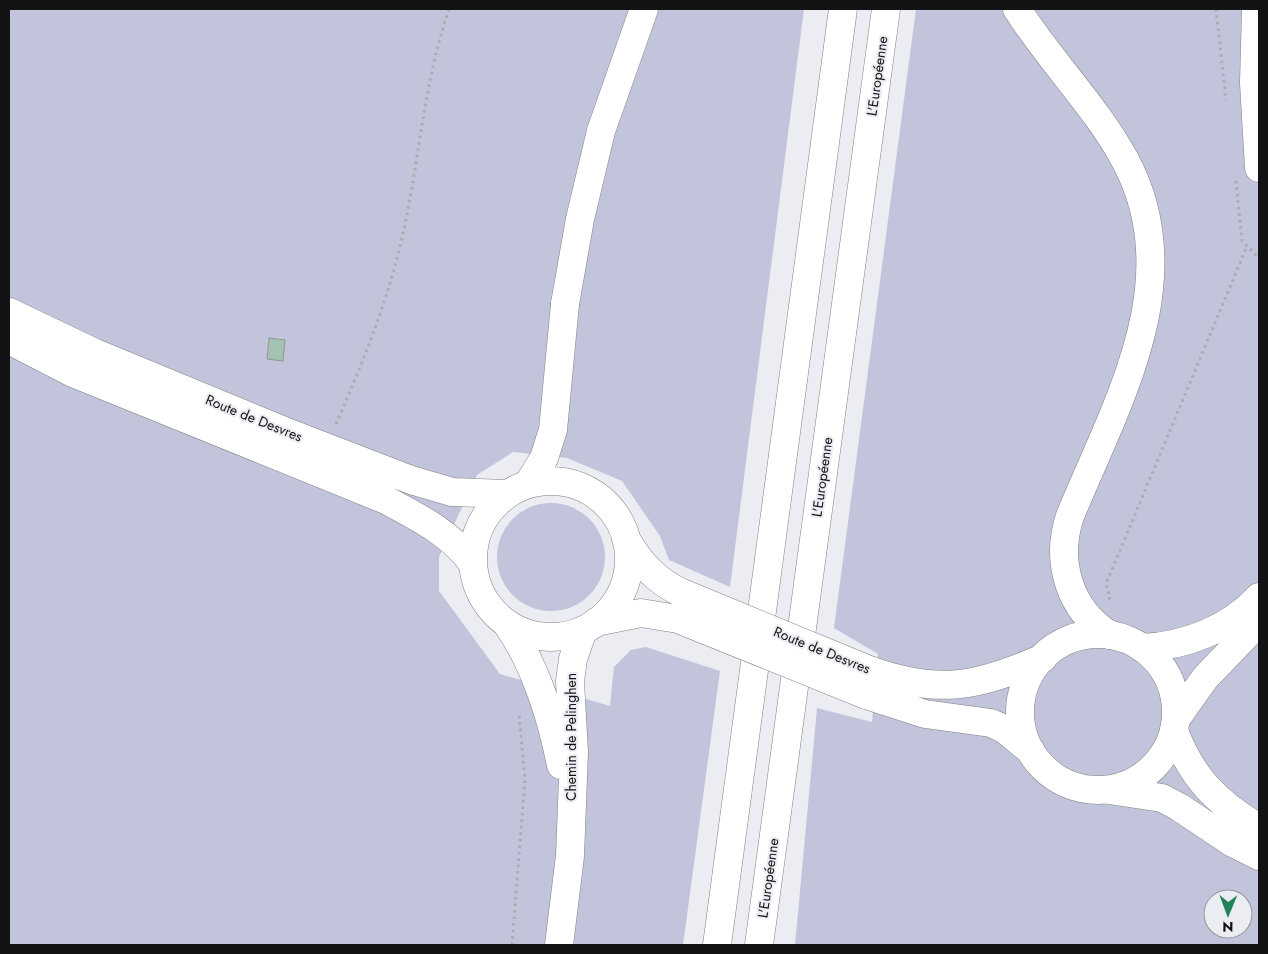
<svg xmlns="http://www.w3.org/2000/svg" width="1268" height="954" font-family="Jost,sans-serif">
<style>
.green{fill:#c2c4db;fill-rule:evenodd}
.building{fill:#a3c2b1;stroke:#929694}
.lines{fill:none;stroke-linecap:round;stroke-linejoin:round}
.street-casing{stroke:#808185;stroke-width:29}
.secondary-casing{stroke:#808185;stroke-width:29}
.primary-casing{stroke:#808185;stroke-width:29}
.highway-casing{stroke:#808185;stroke-width:29}
.path{stroke:#ababaf;stroke-width:3;stroke-dasharray:2.5 4;stroke-linecap:butt}
.street{stroke:#fff;stroke-width:28}
.secondary{stroke:#fff;stroke-width:28}
.primary{stroke:#fff;stroke-width:28}
.highway{stroke:#fff;stroke-width:28}
.primary-bridge-casing{stroke:#808185;stroke-width:29;stroke-linecap:butt}
.primary-bridge{stroke:#fff;stroke-width:28}
.labels{text-anchor:middle;stroke-width:4;stroke-linejoin:round;paint-order:stroke}
.street-label{font-size:14px;fill:#131315;stroke:#ecedf2}
</style>
<rect width="100%" height="100%" fill="#ecedf2"/>
<path class="green" d="M9,9H804L730,587L669,560L660,536L622,481L567,458L513,452L477,475L439,557V591L500,674L610,706L614,667L631,650L646,647L720,671L683,945H9Z
M916,9H1259V945H795L817,708L872,722L878,654L834,628ZM1213,899H1243V929H1213Z
M497 557a54 54 0 1 1 108 0a54 54 0 1 1-108 0Z"/>
<path class="building" d="M269,338L285,340L283,361L267,359Z"/>
<g class="lines">
<defs>
<path id="street" d="M1256,9L1254,83L1259,168
M1142,648C1185,646 1230,629 1259,597
M1176,719L1205,678L1259,622"/>
<path id="secondary" d="M1174,731C1192,778 1216,802 1259,828
M1109,790L1162,798L1179,807L1233,843L1259,856"/>
<path id="primary" d="M9,312L95,353L284,431L411,480L452,492L507,494
M9,340L73,373L386,500C418,517 452,534 473,564
M473 559a78 78 0 1 1 156 0a78 78 0 1 1-156 0Z
M528,484L544,458L553,430L565,304
M626,539C640,563 656,581 682,593
M596,622L641,613L678,619
M507,624C536,666 551,715 561,765
M1020 712a78 78 0 1 1 156 0a78 78 0 1 1-156 0Z
M869,670C938,695 978,687 1043,658
M866,695L925,714L991,723L1004,729L1031,751
M559,945L570,856L574,752L570,681L573,659L583,630"/>
<path id="highway" d="M1017,9C1050,61 1095,105 1125,160C1190,280 1116,404 1070,516C1055,561 1069,610 1110,635
M565,304L580,219L601,131L644,9
M717,945L843,9
M759,945L886,9"/>
</defs>
<use href="#street" class="street-casing"/>
<use href="#secondary" class="secondary-casing"/>
<use href="#primary" class="primary-casing"/>
<use href="#highway" class="highway-casing"/>
<path class="path" d="M1216,9L1226,100
M1236,181L1242,241L1259,258
M336,424C364,360 391,293 405,224C420,152 425,79 449,9
M1108,599L1110,598L1106,584L1247,246
M512,945L525,780L519,714"/>
<use href="#street" class="street"/>
<use href="#secondary" class="secondary"/>
<use href="#primary" class="primary"/>
<use href="#highway" class="highway"/>
<defs>
<path id="primary-bridge" d="M682,593L869,670
M678,619L866,695"/>
</defs>
<use href="#primary-bridge" class="primary-bridge-casing"/>
<use href="#primary-bridge" class="primary-bridge"/>
</g>
<g class="labels">
<g class="street-label">
<text transform="translate(877 76) rotate(-82)" y="5">L'Européenne</text>
<text transform="translate(254 418) rotate(22)" y="5">Route de Desvres</text>
<text transform="translate(822 477) rotate(-82)" y="5">L'Européenne</text>
<text transform="translate(822 650) rotate(22)" y="5">Route de Desvres</text>
<text transform="translate(571 737) rotate(-90)" y="5">Chemin de Pelinghen</text>
<text transform="translate(768 878) rotate(-82)" y="5">L'Européenne</text>
</g>
</g>
<rect width="1268" height="954" fill="none" stroke="#131315" stroke-width="20"/>
<g transform="translate(1228 914) rotate(181)"><circle r="24" fill="#ecedf2" stroke="#95969a"/>
<path d="M0-4L9 19L0 12L-9 19Z" fill="#24835a"/>
<text y="-8" font-size="14" font-weight="bold" text-anchor="middle" fill="#131315">N</text>
</g>
</svg>
